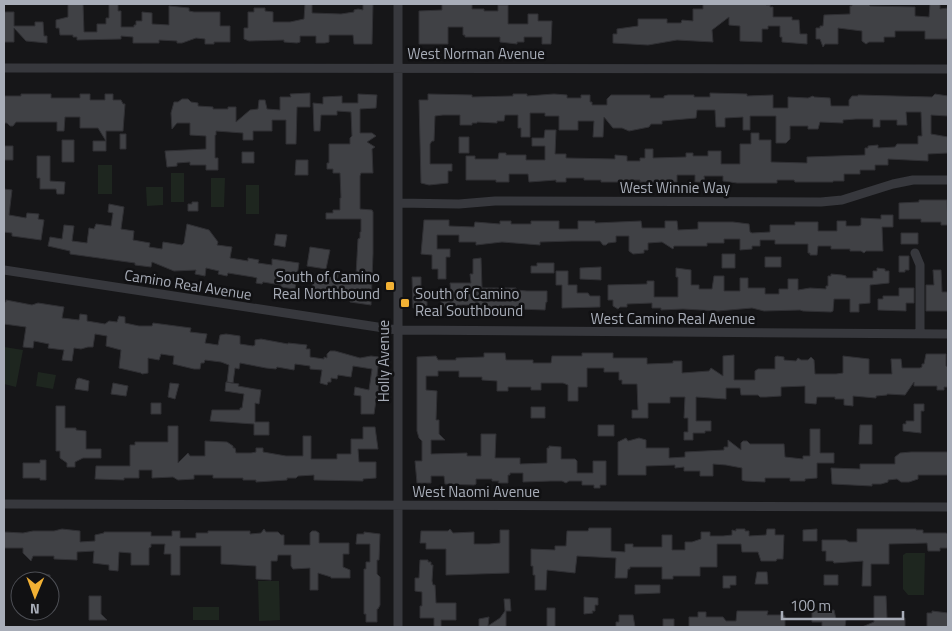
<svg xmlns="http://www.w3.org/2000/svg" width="952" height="631" font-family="'Titillium Web',sans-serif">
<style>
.green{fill:#1e261f}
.building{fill:#404145;stroke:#303034}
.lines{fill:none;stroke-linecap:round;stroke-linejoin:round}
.minor{stroke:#37383d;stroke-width:9}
.poi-dot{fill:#f2b134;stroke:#111113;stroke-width:2}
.labels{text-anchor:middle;stroke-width:5;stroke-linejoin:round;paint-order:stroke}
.street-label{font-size:15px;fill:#a8adb8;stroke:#111113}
.poi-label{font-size:15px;fill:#a8adb8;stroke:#111113;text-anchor:end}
</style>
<rect width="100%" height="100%" fill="#161618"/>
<path class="green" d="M98,165H112V194H98Z
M171,173H184V202H171Z
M211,178H225L224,207H211Z
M246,185H259V214H246Z
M146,187H163V205L147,206Z
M4,347L23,350L16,387L4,384Z
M38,372L56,375L53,389L36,386Z
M906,553H925L924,595H908L903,589V555Z
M258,581H279L280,620L259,621Z
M193,607H219V620H193Z"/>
<path class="building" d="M68,4H83L84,32H97V24H106V18H109V4H118V11H121V27H134V25H136V21H142V12L152,13V24L169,25V6L189,8V11L194,12H220V26H230V42H214V44H205V39L196,38L182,43H177V41L159,40V43H133V37L121,36V39L77,40V37H73V35H60L59,28H56V20L68,17Z
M305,4H312V13L341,14L354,12V10L358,9L363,10V4H373L372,44H354L353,35H329V42L325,43H316V36H300V42L297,43L284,42V40L249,41L244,39V28H248V12H254V8H265V11L273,12V22H290L304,19Z
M442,4H472V9H484V11H498V5H508V24H528V14H538V21H552L551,44H542V37H524V42H517V44L500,42V37H465V35H463V27H448V44H419V11L442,10Z
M703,4H766V5H770V7H773V17H792V20H799L800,34H807V44L782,42V37H780V26H768V29H762V42L740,41V26L729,25V17L712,30L713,42L677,40L648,45L613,43V34H617V29L638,26V19H667V23H681L682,20L693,21V9H703Z
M852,4H868L870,6L915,7V16L929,17L930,4H940V9L948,8V39H925V31H895V37H884V42H869L866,44L862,41V31L838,28V44H825L823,47L820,39H816V28H820V26H823L824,15L850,14V6H852Z
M4,12H14V26H35V22H43L44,36H47V43L26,41L14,28V42H4Z
M310,93V107H297L296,144H286V120H272V131H253V140H243V133L216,131V135H215V158H218V170H206V165H190V162L177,163V166L167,167L165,151L206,149V136L190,135V123H177L172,129L171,113L174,102H178L182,99H188L191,102L198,103V106L213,107V109H228V107H236V122L250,110L258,109L259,100H265L267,109L280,110V97H291L290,94Z
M710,93L747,94V96L773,95V108H788V97L808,98L813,96L814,97L830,98L831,106H849V100L852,96H858V95L932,97L935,94L948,96V116L931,115V134L948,137V153L928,154V161L888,159V165H875V170H860V174H844V181H833V182H795L794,180H777V183H737L723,181V176H704L705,182H695V175H677V182H640V180H624V182H601V180H584V178H566V182H556V180L529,182L528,174H509V182H496V180H466V156H475V159H498L499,153H506V155H526V160H545V146H532V138H544L545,130H556L555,154H566V158L615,159V155L627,156V161H640V158H645V149H653V158L686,157V153H693V156H708V151H721V164H740V144H751V133H759V140H771V162L807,163V157L865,155V148H868V146L878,145V148L895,147L897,144H918V136H922L921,112H906L907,125H897V120H880V127H873V119H856L843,120V123L820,122L818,129H808V126H790V139L786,143H776V116H750V130H743V117L725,118V127H716L715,110H697L696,118L662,121V124H651L649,127L629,131L622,128H613L604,117L603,137H593L594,121H578V130H559V116H545V113H530V137H521V128H518V115H505L504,121H497V123L477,122V123H472V125H460V115H443L435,116L434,141H432L430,144V164H452V171H448V183L429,185L421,183L419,100H428V94L472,95V97L513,96V94H527V96L554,94L567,95V98H581V95H590V102H592V105H607V99L611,95H650V98H664V96L668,95H694V97H710Z
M21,94H51V98H80V94H90V100H105V94H113V100H121L123,104H125L123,131H106V151H93V141H106L98,128H80V117H65L64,131H57V122H16L13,126H10L7,123H4V96H21Z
M358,94L377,95L376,108L360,109V133H372L376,136L367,142L375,147L372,149L373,173H361L360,176V209L372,210L373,212V254L371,305L350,302L351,293L337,290L336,296L311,292L313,279L319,280L320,272L338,274L337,281L353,283L354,274L356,275L358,239L360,238V232H361V219H326V213H333V210H340V198H341L340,173H333V169H327V163H329V144H350V138L352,136L351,112L337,111V115H321L320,131H314L313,103L323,104V97L342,96V103H358Z
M120,134H126V149H120Z
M459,137H469V153H459Z
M62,140H74V162H62Z
M4,146H13V160H4Z
M242,152H254V163H242Z
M37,156H50V181L65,182L64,194H57L56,189H40V178H37Z
M296,160H308V175H295Z
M4,189L12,190L9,215L26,218L27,213L39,214L38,219L44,220L41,240L12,236V233L4,232Z
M919,200H947L948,225H941V222H921V219H899V203L919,202Z
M192,202H198V211H188V204H192Z
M109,204L124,207L121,229L134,231L133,240L150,243L149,247L162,249L163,242L182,245L184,243L187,224L209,230L218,242L217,245L232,247L230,258L248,261V258L259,260L258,263L272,265V259L299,263L295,289L281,287V285L263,282L262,284L256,283L257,278L253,277L228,273L227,276L218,274L219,271L206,268L205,276L195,274L196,270L174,271L152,262L151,267L135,265V263L70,254V251L48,246L50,237L62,239L64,225L74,226L72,241L87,243L89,228L94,229L96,224L111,226L113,213L108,212Z
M881,215H893V227H882L883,251H866L864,253L861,251H850V249H831V246H818L817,255H810V253H808V244H775V240H760V246H752V249L740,250V239H724V243H707V246H674L673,249L662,242L648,243V250H644V253L633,254L629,251V236H616V242L608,243L606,245H603L600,241H572L540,242V245L502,242L476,245V242H459V235H437V249H450V257H446V279H438V269H432V255L421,254L424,220H449V226L474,227L475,222L500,224V221H511V224H531V221H559V229H578V221H595V223L641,221L642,228H665V221H677L678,230L698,229V222H733L749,224L750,232L752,233L770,232V225H795V222H818V231H837V221H846V226H859L861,225V218L881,219Z
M901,233H918V244H901Z
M276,234L287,235L285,247L274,245Z
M310,247L330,250L326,269L307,266Z
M722,254H735V268H722Z
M899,256H909V270H905V272H899Z
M765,257H781V267H765Z
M481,258L482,288H516V290L527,291H547V302H546L545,310L490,308V306H483V305H457V310H446V307H441V294H443V291H451L450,283H471L470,274H473V259Z
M537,263H554V273H531V266H537Z
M601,267V280L580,279V268Z
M676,268L691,270V285H699V289H712L714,276H724V291H740V278H748V288H765V294H779V289H788V279H798V290L810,288L826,289V286H828V276H831V274L842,275L846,276V278H873V271H877V268L885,269V271H889V283L870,285V303L859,304V312H850V299H834L833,311L831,312L803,311L800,310L764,311L752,308L718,311L683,309L661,310V308H652V303L627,304V307H620L618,309L613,306V300H608V285L647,284V281H654V297H678V277H676Z
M933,270H941L942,292H948V311H926V285H934Z
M556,271H568V285H577V293H588L590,296H600V307L562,308V285H556Z
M412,277H421V288H423V293H427V310L413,308Z
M899,288H914V303H906V311L878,310V299H883V296H899Z
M6,300L32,305L38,303L64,307L62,318L79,320L80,314L87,315V321L105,324L109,321L117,322L119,316L125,317V323L139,326H152L153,323L191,328L190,332L207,334L205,343L218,345L220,335L226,334L240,336V344L253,346L255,345V340L261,339L288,344V343L307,345L306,349H310V357L324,359V357L327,358V354L330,351H335L360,358L371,356L379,357L377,376H379L378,394H377L374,414H361V396L354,395L355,387L369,390L372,369L353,366L351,377L338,375L337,379L331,378V382H328L327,385L320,383L322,370L310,369V366L295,364L294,370L277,367L276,369L266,368L240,363L239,369L235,368L233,383L227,382L229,365L221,362L205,360L204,363H201L200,369H194L173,364L174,356L161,354L159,360L148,358V373L142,374L141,373L119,368L121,350L106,346L107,336L95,334L93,347H88L81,349L74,348L72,361L62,360L64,350L48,348L49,344L34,341L33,348L23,347L26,327L4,324V302H6Z
M484,353H505L506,360H533V363H551L552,356H582V353H613V358H647V364L673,363V361H682V373L709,371L711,368L723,376V356L734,355V380H755V371L758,369H775V357L777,356L784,357V360L796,361L798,358L801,360H808L811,357L814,360L815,374H836L843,373V356L869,359V374H892L891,359H901L902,368H920L922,367V364H924L926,354H946V366L948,367V387H944V390H937V386H914V382L905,395L887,394V395L876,396V398L853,396V406L844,405V399H835V397H817L816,404L805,403V386L781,387V396L766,397H760L758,395H741L740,388H726V399L696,397V421H711V431H705V433H693V440H684V432H688V418H684L685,397H670V403H648V418H632V410H638L637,384H622V380H619V372H604V368H587V387H578V401H568V385L563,383H541V390H531V387H508V391H497V381L482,380V377H459V371H438V376H426V390L437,391L436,420H439V434L445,440H431V454L467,453V456H481V434H496L495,458H520V464L547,463V448H549V446L561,447V459H575L577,461V473H593V461H606V485H600V488H594V485H582V481H569L566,483L562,481H551L523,482V473H510V475H508V483H498L499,481H492V479H476V484L474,485L445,484L444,476H431V483H417L415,461H422V441L419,438L417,431V357L436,356L438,360H456V358L484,357Z
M79,378L89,381L88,391L75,389L77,379Z
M226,382L239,384L238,386L261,390L259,404L255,403V422H269V435H254V424L210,421L212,410H240V408H242L244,394L225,391Z
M113,383L128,386L126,396L111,394Z
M170,383L179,384L175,399L168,397Z
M151,403H161V414H151Z
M914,404H924V411H921V433L903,431V424H906V421H914Z
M56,406H65V428H76V430L86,431V449H101V458H83L75,462V467H67V463L60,458V451H56Z
M531,407H545V418H531Z
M598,425H614V436H598Z
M860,425H872V444H859Z
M168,426H178V463L188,453L190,456H205V441L227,442L233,446V448H235L236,453H251L256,452V448H263V452L286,456H303V436H311V459H337V454H351V439H363V427H375L378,449H358L359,462H376V478L363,479V481L314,480V475L298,476L296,478H287V480L256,482V480H243V478H213V475H194V479L178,480L173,477L152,478V470H139V478H124V480L95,479L96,466H130V445H135V442H168Z
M810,429H820V453H834V463H817V478L805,479V481H790V478H765V482L745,481L742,480V468L726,465L713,464V476H700V471H684V467L675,468V465L646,466V475H618V442L626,438L628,441L639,438L646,440V448H669V458L685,457V452L724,450V447H728V440L741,450V443L743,441H747L750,444H784L785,457L803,459V456H810Z
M911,452H948V475H918V479L909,482H901L897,479L888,480V482L881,484H872V486L832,484L831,468L860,469V464H895V457L900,453Z
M40,460H46V480H40V478H23V463H40Z
M589,528H611V551L625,552V544H633V547H662V535H672V550H685V542H692L701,539V532H710V536H723L732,535V530L736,531V529H745V531H749V536L766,535L767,529H775V535H784L783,559H777L776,561H761L758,552H742L741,544H717V567H700V576H673V579H662V567H630V569H628L627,578H615L616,558L577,556L575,573L547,570L546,590H535V575H533V566H531V549L555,550V546H566L567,531H588Z
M62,529L80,531V542L95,541V535L104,533V532H151V536H172V531H180V538H196V533H208V531H250V534L261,533L264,529L266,532H278L281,535H284V545H310V533L312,531H316L319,533V543H349V554H343V567L350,570V578H331V577L318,573V590H310V568L293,569L291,566V555H278L277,561H271V580L256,579V566L221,564V546H180V575H171V554H164L165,544H151V547L149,548V565H131V553L119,552L118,571L109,570V565L93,563L94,551L77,552V560L54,559V556H33L31,561L23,553V548H4V532L23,533L33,531H54Z
M450,529L453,533L474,532V544H489L500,543V530H509V573L446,575V549H426V543H420L421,531H448Z
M817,529V541H803V530Z
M857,529H916V530H923V533H946L948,534V548H940V551H928L927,543L889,544V564H871V586H862L863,561L834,563L833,561H826V551H822V540H846L849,542H857Z
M364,532L380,534L379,560H377V574L380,577V605L378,609H377V622H366V614H364V569H366V562H370V544H356L357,534H364Z
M420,560H428V562H431V565H433L432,581L433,585H435L436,603H456V620H441V627H434V618H420V606H422V592L415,591V578H419Z
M757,572H767L768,584H755Z
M39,573L50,575V581H39Z
M824,575H838V585H824Z
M723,576H736V585H730V588H723Z
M635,585H660V593L635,594Z
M89,596H101V614L107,620H89Z
M874,596H886L887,618H905V627H862L874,622Z
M584,597L598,598V605H595V611H592L593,613L584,614Z
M504,599H510L511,611H506V627H479V619L489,617L488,626L500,618L505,611Z
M547,608H555V627H547Z
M834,610L836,619H846L845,627H822V622H812V611Z
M737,611H768L767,615H783L785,616V627H689V617H698V612H706V617H723L726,621H736Z
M932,611L948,613V627H927V613H932Z
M619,615H633L635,627H616V622H619Z
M663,619H674V627H663Z"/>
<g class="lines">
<path class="minor" d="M4,68L948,69
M398,203L459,204L495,201L821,202L842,200L893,184L913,180H948
M915,253L920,265V334
M4,270L397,330L948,334
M4,504L948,507
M398,627V4"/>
</g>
<g class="poi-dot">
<rect x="385" y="281" width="10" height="10" rx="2.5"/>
<rect x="400" y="298" width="10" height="10" rx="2.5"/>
</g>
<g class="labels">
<g class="street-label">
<text x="476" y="59">West Norman Avenue</text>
<text x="675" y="193">West Winnie Way</text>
<text transform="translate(188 285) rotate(9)" y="5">Camino Real Avenue</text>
<text x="673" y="324">West Camino Real Avenue</text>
<text transform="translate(384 361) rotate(-90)" y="5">Holly Avenue</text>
<text x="476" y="497">West Naomi Avenue</text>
</g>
<g class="poi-label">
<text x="380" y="282">South of Camino<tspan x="380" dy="17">Real Northbound</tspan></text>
<text x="415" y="299" text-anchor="start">South of Camino<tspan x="415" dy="17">Real Southbound</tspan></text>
</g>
</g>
<rect width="952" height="631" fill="none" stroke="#a8adb8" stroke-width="10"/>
<g transform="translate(35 596) rotate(181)"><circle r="24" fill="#111113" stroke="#4d4f55"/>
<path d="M0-4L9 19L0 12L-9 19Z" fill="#f2b134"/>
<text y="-8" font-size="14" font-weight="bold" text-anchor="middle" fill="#a8adb8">N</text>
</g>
<path d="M782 611v8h121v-8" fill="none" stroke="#a8adb8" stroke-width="2.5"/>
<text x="790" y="611" font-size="15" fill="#a8adb8" stroke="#111113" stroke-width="4" paint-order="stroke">100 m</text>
</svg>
